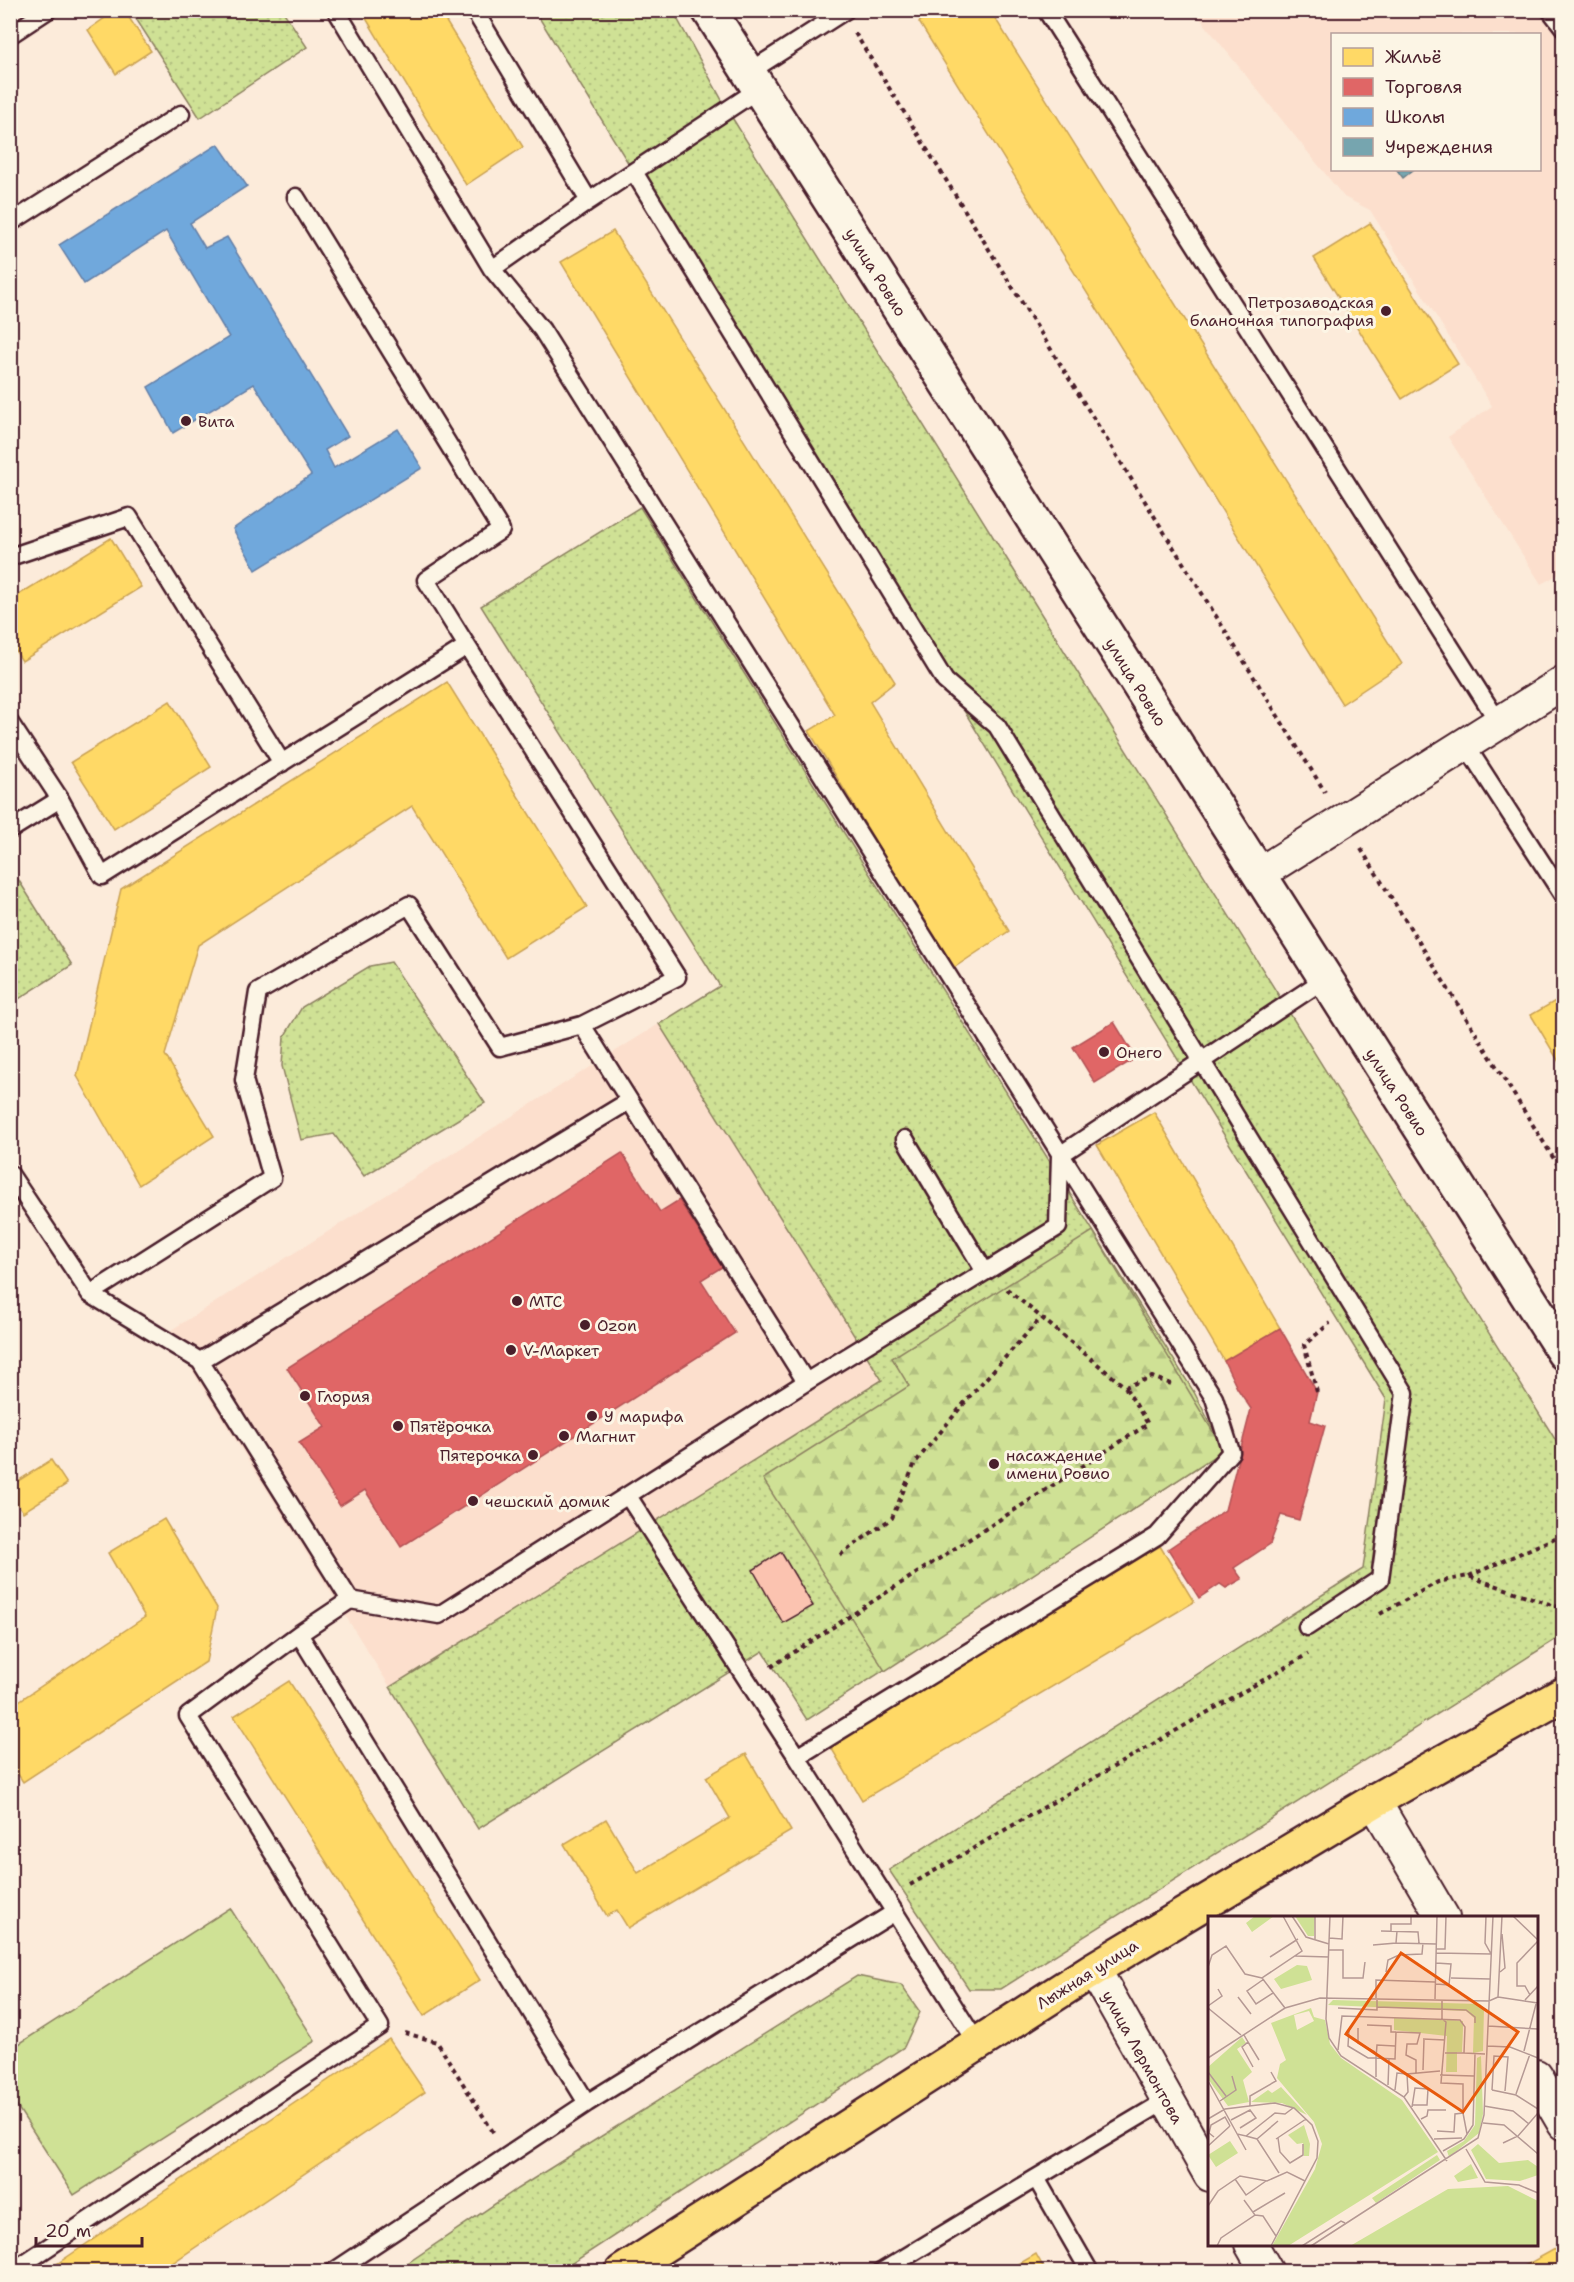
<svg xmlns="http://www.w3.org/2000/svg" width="1574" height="2282" font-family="'Shantell Sans',sans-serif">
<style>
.built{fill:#fcdfcd;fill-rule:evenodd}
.green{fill:url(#green-dots);stroke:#8c8060;stroke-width:1.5}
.forest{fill:url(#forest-firs);stroke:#8c8060;stroke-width:1.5}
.pitch{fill:#cfe195;stroke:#8c8060;stroke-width:1.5}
.homes{fill:#ffd966;stroke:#c9a154;stroke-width:1.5}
.shops{fill:#e06666;stroke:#b35154;stroke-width:1.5}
.schools{fill:#6fa8dc;stroke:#647fa7;stroke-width:1.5}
.public{fill:#76a5af;stroke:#697d87;stroke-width:1.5}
.building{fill:#fbc3b0;stroke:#4a1f2b;stroke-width:1.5}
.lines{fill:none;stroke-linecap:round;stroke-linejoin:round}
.lane-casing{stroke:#4a1f2b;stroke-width:21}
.street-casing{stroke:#4a1f2b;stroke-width:36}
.secondary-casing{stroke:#4a1f2b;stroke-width:38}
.primary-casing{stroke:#4a1f2b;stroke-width:38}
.path{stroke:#4a1f2b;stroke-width:4;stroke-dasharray:4.5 4.5;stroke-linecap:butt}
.lane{stroke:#fcf5e5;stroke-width:16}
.street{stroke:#fcf5e5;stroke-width:32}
.secondary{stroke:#fcf5e5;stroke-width:33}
.primary{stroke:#fddf80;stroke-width:33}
.poi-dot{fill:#4a1f2b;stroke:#fcf5e5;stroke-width:2}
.labels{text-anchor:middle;stroke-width:6;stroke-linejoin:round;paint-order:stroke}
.street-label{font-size:16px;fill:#4a1f2b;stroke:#fcf5e5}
.poi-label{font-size:16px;fill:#4a1f2b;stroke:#fcf5e5;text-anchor:start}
.inset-road{fill:none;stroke:#b59994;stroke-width:1.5}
.view{fill:#e8590c;fill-opacity:0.15;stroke:#e8590c;stroke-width:3}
.inset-edge{fill:none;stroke:#4a1f2b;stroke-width:3}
</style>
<defs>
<pattern id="green-dots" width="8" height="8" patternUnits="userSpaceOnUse" patternTransform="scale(1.5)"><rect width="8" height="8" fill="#cfe195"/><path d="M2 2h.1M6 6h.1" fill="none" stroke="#b3c181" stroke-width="1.8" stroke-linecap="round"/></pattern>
<pattern id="forest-firs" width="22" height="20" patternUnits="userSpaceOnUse" patternTransform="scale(1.5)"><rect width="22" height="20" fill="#cfe195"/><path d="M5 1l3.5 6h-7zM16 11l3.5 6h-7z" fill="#b3c181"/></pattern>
</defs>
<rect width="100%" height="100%" fill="#fcebda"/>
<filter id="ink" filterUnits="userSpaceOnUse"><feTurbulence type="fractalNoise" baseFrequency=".0167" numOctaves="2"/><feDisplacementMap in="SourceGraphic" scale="12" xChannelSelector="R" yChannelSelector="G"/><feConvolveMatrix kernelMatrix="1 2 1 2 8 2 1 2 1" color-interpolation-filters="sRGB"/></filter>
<g filter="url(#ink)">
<path class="built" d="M1194,11H1563V572L1541,584L1448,437L1492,406L1370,210L1344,197ZM1332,34H1540V170H1332Z
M659,1024L882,1380L390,1687L168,1332Z"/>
<path class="green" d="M131,11H283L307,47L200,118Z
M535,11H673L728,111L1563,1452V1635L1001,1989H969L889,1870L1363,1569L1386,1399Z
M640,507L1194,1392L1224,1450L807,1720L763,1651L478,1829L390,1687L882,1380L659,1024L720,986L481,606Z
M16,876L72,965L11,1004L10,879Z
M391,962L485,1103L364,1176L334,1134L301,1140L282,1066L284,1037L302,1007L370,966Z
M857,1976L901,1985L920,2012L904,2047L560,2271H396L517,2189Z"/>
<path class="forest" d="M1093,1231L1224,1450L885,1671L763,1479L909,1386L892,1358Z"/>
<path class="pitch" d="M230,1908L315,2041L74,2195L11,2097V2049Z"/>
<path class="homes" d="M116,10H124L151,51L116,74L88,30Z
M361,10H439L523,147L466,185Z
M937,10H990L1402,664L1342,704L919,22Z
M1370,223L1458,364L1402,399L1314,258Z
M613,231L895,682L870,702L1009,931L952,969L809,731L835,715L561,262Z
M111,538L141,587L22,661L10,642V600Z
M447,682L587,907L506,958L412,806L198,945L165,1055L214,1136L139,1185L77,1076L121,889Z
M170,701L211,767L114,829L71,762Z
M1564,808V824L1556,812Z
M1564,996V1059L1559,1062L1531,1015Z
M1154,1112L1280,1328L1224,1361L1097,1145Z
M51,1460L67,1484L23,1512L10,1493V1486Z
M164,1519L217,1608L206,1662L23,1782L10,1762V1707L145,1617L108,1553Z
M1160,1546L1194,1602L862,1800L829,1744Z
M289,1681L480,1980L424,2016L234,1716Z
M746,1754L791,1831L628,1928L617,1910L607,1916L564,1844L606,1819L638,1873L730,1818L706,1777Z
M389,2039L425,2092L159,2272H45Z
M1564,2244V2272H1518L1517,2270Z
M1036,2254L1046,2272H1005Z"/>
<path class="shops" d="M1114,1022L1136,1058L1095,1083L1073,1047Z
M622,1153L660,1212L679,1200L722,1267L701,1280L735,1333L401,1547L365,1490L340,1506L299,1443L325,1427L287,1368Z
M1280,1328L1317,1392L1310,1421L1325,1426L1299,1520L1281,1515L1270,1544L1234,1568L1242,1579L1226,1588L1220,1584L1199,1598L1168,1549L1225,1510L1251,1409L1237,1388L1224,1361Z"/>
<path class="schools" d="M218,144L247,186L190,223L205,248L227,237L348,436L325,450L334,468L398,429L422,468L256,570L233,529L311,475L254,384L173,433L148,387L229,337L166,231L84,284L59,245Z"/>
<path class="public" d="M1397,170H1413L1403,178Z"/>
<path class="building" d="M781,1552L813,1606L783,1623L753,1570Z"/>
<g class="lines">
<defs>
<path id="lane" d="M336,10L492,269L542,330L1214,1398L1231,1452L1157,1536L797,1757L977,2043
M474,10L589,201L759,89
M1046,10L1499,723
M1550,10L1564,28
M10,35L48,10
M749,72L846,10
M634,172L945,681L997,726L1405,1393L1380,1579L1307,1627
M296,197L501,530L426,580L467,646
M10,223L181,114
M492,269L589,201
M10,557L129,517L282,763
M10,723L60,799L102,876L467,646L677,977L582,1025L500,1047L409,905L258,992L244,1080L272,1178L90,1294
M1465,744L1564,897
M10,830L60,799
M582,1025L806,1382
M905,1139L985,1272
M10,1174L90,1294L200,1361L350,1600
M200,1361L629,1101
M628,1496L797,1757
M299,1634L587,2103
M1036,2178L1167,2100
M11,2272L380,2026L188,1716L299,1634L350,1600L439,1615L806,1382L1058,1227L1060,1155L1325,979
M333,2272L587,2103L895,1912
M881,2272L1036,2178L1090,2272"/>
<path id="street" d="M1259,874L1564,682
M1374,1801L1443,1918
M1094,1969L1210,2175
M1536,2076L1564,2124
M1251,2244L1267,2272"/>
<path id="secondary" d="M709,10L1564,1353"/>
<path id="primary" d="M622,2272L1094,1969L1374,1801L1564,1694"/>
</defs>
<use href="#lane" class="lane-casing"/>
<use href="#street" class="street-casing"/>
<use href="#secondary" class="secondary-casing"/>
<use href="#primary" class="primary-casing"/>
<path class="path" d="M855,33L1325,792
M1361,849L1564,1175
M1007,1289L1125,1387L1152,1377L1174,1385
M1317,1392L1304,1345L1330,1323
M840,1555L892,1518L915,1463L970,1396L1041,1318
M1469,1576L1564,1534
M1380,1614L1438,1582L1468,1576L1564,1609
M771,1667L1148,1424L1125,1387
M910,1885L1308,1654
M405,2033L437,2042L495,2135"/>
<use href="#lane" class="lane"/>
<use href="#street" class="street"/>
<use href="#secondary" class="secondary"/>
<use href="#primary" class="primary"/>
</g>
</g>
<g class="poi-dot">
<circle cx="1386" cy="311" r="6"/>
<circle cx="186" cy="421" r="6"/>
<circle cx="1104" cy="1052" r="6"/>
<circle cx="517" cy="1301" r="6"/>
<circle cx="585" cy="1325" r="6"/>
<circle cx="511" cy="1350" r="6"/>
<circle cx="305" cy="1396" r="6"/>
<circle cx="592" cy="1416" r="6"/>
<circle cx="398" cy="1426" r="6"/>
<circle cx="564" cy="1436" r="6"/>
<circle cx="533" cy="1455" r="6"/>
<circle cx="994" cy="1464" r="6"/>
<circle cx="473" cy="1501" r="6"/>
</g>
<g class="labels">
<g class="street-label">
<text transform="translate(876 272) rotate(58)" y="6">улица Ровио</text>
<text transform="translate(1136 682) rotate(58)" y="6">улица Ровио</text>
<text transform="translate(1397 1092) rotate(57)" y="6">улица Ровио</text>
<text transform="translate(1087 1974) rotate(-32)" y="6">Лыжная улица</text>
<text transform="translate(1143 2057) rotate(61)" y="6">улица Лермонтова</text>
</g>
<g class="poi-label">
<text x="1374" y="308" text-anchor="end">Петрозаводская<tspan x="1374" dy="18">бланочная типография</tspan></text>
<text x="198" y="427">Вита</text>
<text x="1116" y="1058">Онего</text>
<text x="529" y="1307">МТС</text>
<text x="597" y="1331">Ozon</text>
<text x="523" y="1356">V-Маркет</text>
<text x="317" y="1402">Глория</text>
<text x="604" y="1422">У марифа</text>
<text x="410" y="1432">Пятёрочка</text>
<text x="576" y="1442">Магнит</text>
<text x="521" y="1461" text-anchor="end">Пятерочка</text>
<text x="1006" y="1461">насаждение<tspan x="1006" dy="18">имени Ровио</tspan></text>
<text x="485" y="1507">чешский домик</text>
</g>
</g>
<g transform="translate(1208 1916)">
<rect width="330" height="330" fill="#fcebda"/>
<path d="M87,0H107L106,20H100ZM89,49L99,50L104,64L73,73L66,63ZM125,84L272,88L276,92L275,135L265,137L266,102L258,95L120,89ZM186,102L255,105L254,136H249V156H238L239,120L186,114ZM34,121L38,127L29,133L44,156L35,164L41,186L20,190L0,163V151ZM273,140L275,198L271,217L241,241L239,235L256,225L267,209L269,142ZM73,171L99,199L74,187L43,186L60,174L64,177ZM96,209L102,228L101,240H96L95,227L89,228L80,219ZM263,248L270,262L250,266L246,260Z" fill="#cfe195"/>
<path d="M103,92L106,101L117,104L122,128L133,142L194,184L230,236L80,330H64L107,253L114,228L106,206L69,162L72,148L78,144L63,107ZM101,95L106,105L89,114L86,99ZM239,104L255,105L254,130H240ZM270,228L291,247L320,244L330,251V259L312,265L278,263L263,234ZM229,239L232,244L168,287L164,282ZM300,270L330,285V330H142L240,273Z" fill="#cfe195" fill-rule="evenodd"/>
<path d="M47,0H66L44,16L38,7ZM22,225L30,237L8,251L0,239Z" fill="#cfe195"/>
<path class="inset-road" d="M75,0L94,35L54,62L77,92M84,0L98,21L121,28M122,0L118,103L121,122L133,140L196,181L239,245M305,0L330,24M173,15L210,16L211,27M183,15V8H203V0M121,22L134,23L135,0M107,23V0M188,27L228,28M165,29L188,27L189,15M228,33H237L238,0M121,34H135V62H155L157,46M228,37L283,38L277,27L278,0M87,40L121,41M62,41L90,23M0,51L4,39L18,30L37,58L54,62M178,56L180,44L191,39L214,38L215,27M292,56L297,52L294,18M243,62L282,63M56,63L39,75L48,88L65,77M228,68L241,69L243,48L228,47M322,79L317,70H309V47L330,25M30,81L43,98M290,81L294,0M290,81L330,87M168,82V64L227,66M227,83L229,0M317,84L330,70M0,90L14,80L10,73M169,91L258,94L267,101V107M0,92L33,119M130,92L169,94V84M159,109L183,110V116H188M280,110L330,113M150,112V127L167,136M141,113L140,130L160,142H168L169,129L187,130M36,119L40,126L34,131L45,151M215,123L237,124M40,126L51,144M279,130L302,131L330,142M130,134L134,100L252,104L257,111L256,137L277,138M316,135L328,88M237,137H256M0,142L77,92L112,82L281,85L290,81M215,154L216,123M0,156L18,180M232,159L266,160M168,161V142L187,143L188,116L212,117L209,128H199L198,139L208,144V158M0,165L38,234M180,169L181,142M187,174L189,157L199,158M284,174L286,140L300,141L297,175M284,174L308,179L330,193M308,178L322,138M196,181L200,176L199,158L232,155M12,185L28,174L24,160M42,190V180L68,165L63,156M276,190L305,195L321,208M204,191L207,172L220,173L219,189H205M255,197L259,218M0,203L17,193L67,187L86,192L104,209L110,225L109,242L63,330M213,203L219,200L220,194H238M23,204L42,194L48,202L32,212M275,207L296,209L330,238M229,215L246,216L247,198L255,197V168L233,167L238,106L234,103V84M29,218L38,220L67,197L77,198L85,192M38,220L49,223L71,257M6,221L1,217L3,209L17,201L22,210M70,222L72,236L82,247L95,239V228M49,223L70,205M68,223L98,203M226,223L254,222M295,227L310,220L330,197M0,230L22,210M258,233L277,266L311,269L330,277M235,235L256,223L265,209L267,138M27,263L38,279L58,265M0,290L10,275L32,260L59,265L79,256L97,265M45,296L77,277M47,299L55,300L68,320M9,330L13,322L47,299L36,284M94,330L133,305L137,307M103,330L270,222L276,199L285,0"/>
<path class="view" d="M193,37L310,116L255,196L138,118Z"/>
<rect width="330" height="330" class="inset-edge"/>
</g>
<rect width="1574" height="2282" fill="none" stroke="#fcf5e5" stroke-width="36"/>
<rect x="18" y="18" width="1538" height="2246" fill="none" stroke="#4a1f2b" stroke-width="2" filter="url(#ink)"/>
<rect x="1331" y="33" width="210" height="138" fill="#fcf5e5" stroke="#b59f9b" stroke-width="1.5"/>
<rect x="1343" y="48" width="30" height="18" fill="#ffd966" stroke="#b59f9b" stroke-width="1.5"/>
<text x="1385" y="63" font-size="18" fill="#4a1f2b">Жильё</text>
<rect x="1343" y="78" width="30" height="18" fill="#e06666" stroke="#b59f9b" stroke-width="1.5"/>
<text x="1385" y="93" font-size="18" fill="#4a1f2b">Торговля</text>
<rect x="1343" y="108" width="30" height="18" fill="#6fa8dc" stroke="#b59f9b" stroke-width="1.5"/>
<text x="1385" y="123" font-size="18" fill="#4a1f2b">Школы</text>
<rect x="1343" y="138" width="30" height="18" fill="#76a5af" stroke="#b59f9b" stroke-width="1.5"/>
<text x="1385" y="153" font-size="18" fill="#4a1f2b">Учреждения</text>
<path d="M36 2237v9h106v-9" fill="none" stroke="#4a1f2b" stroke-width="3"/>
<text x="45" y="2237" font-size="18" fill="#4a1f2b" stroke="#fcf5e5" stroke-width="4.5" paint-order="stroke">20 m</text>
</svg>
